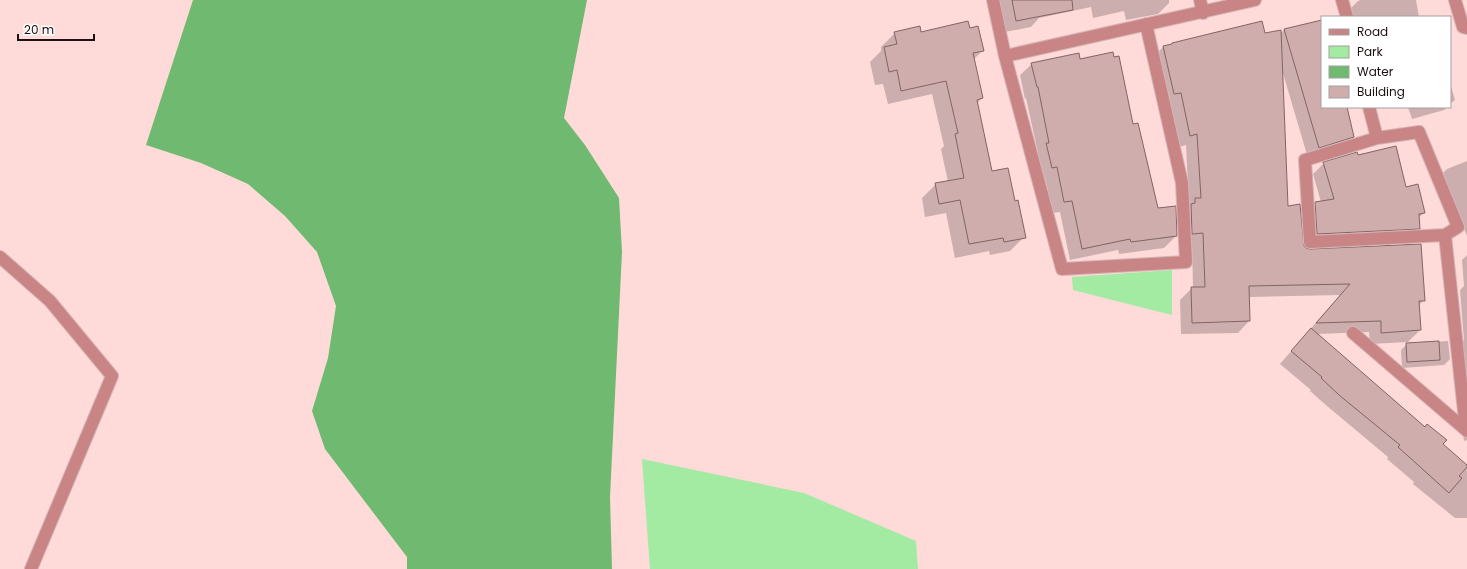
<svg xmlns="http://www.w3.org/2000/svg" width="1467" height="569" font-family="Poppins,sans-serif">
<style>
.green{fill:#a3eaa2}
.water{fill:#70b970}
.shadow{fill:#0003}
.building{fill:#cfadac;stroke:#836464}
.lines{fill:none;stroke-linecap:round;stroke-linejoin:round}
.street-casing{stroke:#d5b6b5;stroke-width:14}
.street{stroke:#c98586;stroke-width:12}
</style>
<rect width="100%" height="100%" fill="#fedad9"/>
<path class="green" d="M1172,270V315L1073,290L1072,277Z
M642,459L804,493L916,541L918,569H650Z"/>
<path class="water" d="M193,0H587L564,118L585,145L619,198L622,252L610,497L612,569H407V557L325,449L312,411L328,358L336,306L317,252L285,216L248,184L201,163L146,145Z"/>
<path class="shadow" d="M998,0H1169V3L1158,14L1126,20L1124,11L1093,18L1091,7L1039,18L1031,27L1005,32Z
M1361,0H1416L1419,17H1348L1347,12L1358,1Z
M1322,21V107H1346L1353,137L1342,148L1308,158L1282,70L1287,207L1303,246L1306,249L1424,300L1418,306L1420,330L1408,342L1370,344L1369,332L1317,334L1467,466V518H1455L1413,484L1414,482L1387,459L1388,457L1327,406L1310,391L1311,390L1280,364L1340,295L1249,297V321L1238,333L1181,334L1180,300L1192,288H1193L1192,244L1181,246L1189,205L1186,145L1179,147L1152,59L1163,47L1264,35L1280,34L1284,30Z
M969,30L982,51L973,60L982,98L977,103L991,173L1014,202L1024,237L1010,251L990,255L989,251L955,258L946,213L925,217L922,198L936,184L948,182L941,149L944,146L932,94L888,104L883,84L875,85L870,62L881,51V47L895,33H921Z
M1079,60L1132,125L1157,210L1176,236L1164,248L1119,254L1118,250L1070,260L1060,212L1053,213L1045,178L1040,179L1035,156L1038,153L1026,98L1025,99L1020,75L1032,64Z
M1450,83L1455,100L1450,104Z
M1408,107H1447L1444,110L1412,119Z
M1357,157L1405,188L1424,213L1418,218L1419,228L1408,239L1307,245L1305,214L1316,203L1321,202L1313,174L1324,163Z
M1467,161V236L1453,201L1436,180L1447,169Z
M1467,255V440L1464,441L1457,369L1453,351L1464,340L1460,290L1464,286L1462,260Z
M1448,341L1450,359L1444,365L1402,368L1401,350L1407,344Z"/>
<path class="building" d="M1012,0H1072L1073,10L1016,21Z
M1322,20V107H1347L1354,137L1319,148L1284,29Z
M968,21L970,28L978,26L984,51L973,53L983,98L977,100L992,171L1008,168L1015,201L1018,200L1026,238L1004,242L1003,238L969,244L960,200L939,204L935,183L964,178L955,134L958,133L946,81L901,91L897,70L889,72L884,47L897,44L894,32L920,26L921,32Z
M1262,21L1265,33L1281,30L1288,206L1300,204L1304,246L1306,248L1310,249L1421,244L1425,301H1419L1421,330L1381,333V321L1316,323L1350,284L1249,286L1250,321L1192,323L1191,287H1205L1203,233L1192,234L1191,204L1195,203V198H1201L1197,134L1190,136L1181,93L1174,94L1163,46L1172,44V43Z
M1113,52L1114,57L1119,56L1133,124L1138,123L1158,208L1176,206L1177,236L1131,242L1130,239L1082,249L1072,201L1064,202L1057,167L1052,168L1046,143H1049L1038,87H1037L1031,63L1079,53L1080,59Z
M1396,146L1406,187L1418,184L1425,213L1419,214L1420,229L1317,234L1315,202L1334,199L1323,162L1357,152L1358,155Z
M1311,328L1425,427L1427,424L1447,440L1443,444L1467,465V467L1459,476L1462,478L1449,493L1398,447L1400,445L1339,395L1321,378L1322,377L1291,351Z
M1439,341L1440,360L1407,362L1406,343Z"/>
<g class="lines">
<defs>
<path id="street" d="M993,0L1005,56L1062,269L1186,262L1182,183L1146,24
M1200,0L1203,13
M1342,0L1347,17
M1455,0L1463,27L1467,28
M1005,56L1255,0
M1369,107L1377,138L1419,132L1458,227L1445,235L1466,430L1467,431
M1377,138L1305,160L1310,242L1445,235
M0,257L50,301L112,376L31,569
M1353,333L1466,430"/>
</defs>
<use href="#street" class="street-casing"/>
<use href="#street" class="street"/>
</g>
<rect x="1321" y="16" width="130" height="92" fill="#ffffff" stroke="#a49f9f"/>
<rect x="1329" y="29" width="20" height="6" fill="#c98586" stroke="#a49f9f"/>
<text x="1357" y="36" font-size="12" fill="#1c1010">Road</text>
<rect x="1329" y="46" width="20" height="12" fill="#a3eaa2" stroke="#a49f9f"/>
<text x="1357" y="56" font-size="12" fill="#1c1010">Park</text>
<rect x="1329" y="66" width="20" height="12" fill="#70b970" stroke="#a49f9f"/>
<text x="1357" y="76" font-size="12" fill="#1c1010">Water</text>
<rect x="1329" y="86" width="20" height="12" fill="#cfadac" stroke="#a49f9f"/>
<text x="1357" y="96" font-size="12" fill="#1c1010">Building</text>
<path d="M18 34v6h76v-6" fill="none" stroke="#1c1010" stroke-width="2"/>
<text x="24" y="34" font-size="12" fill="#1c1010" stroke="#ffffff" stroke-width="3" paint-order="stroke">20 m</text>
</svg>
